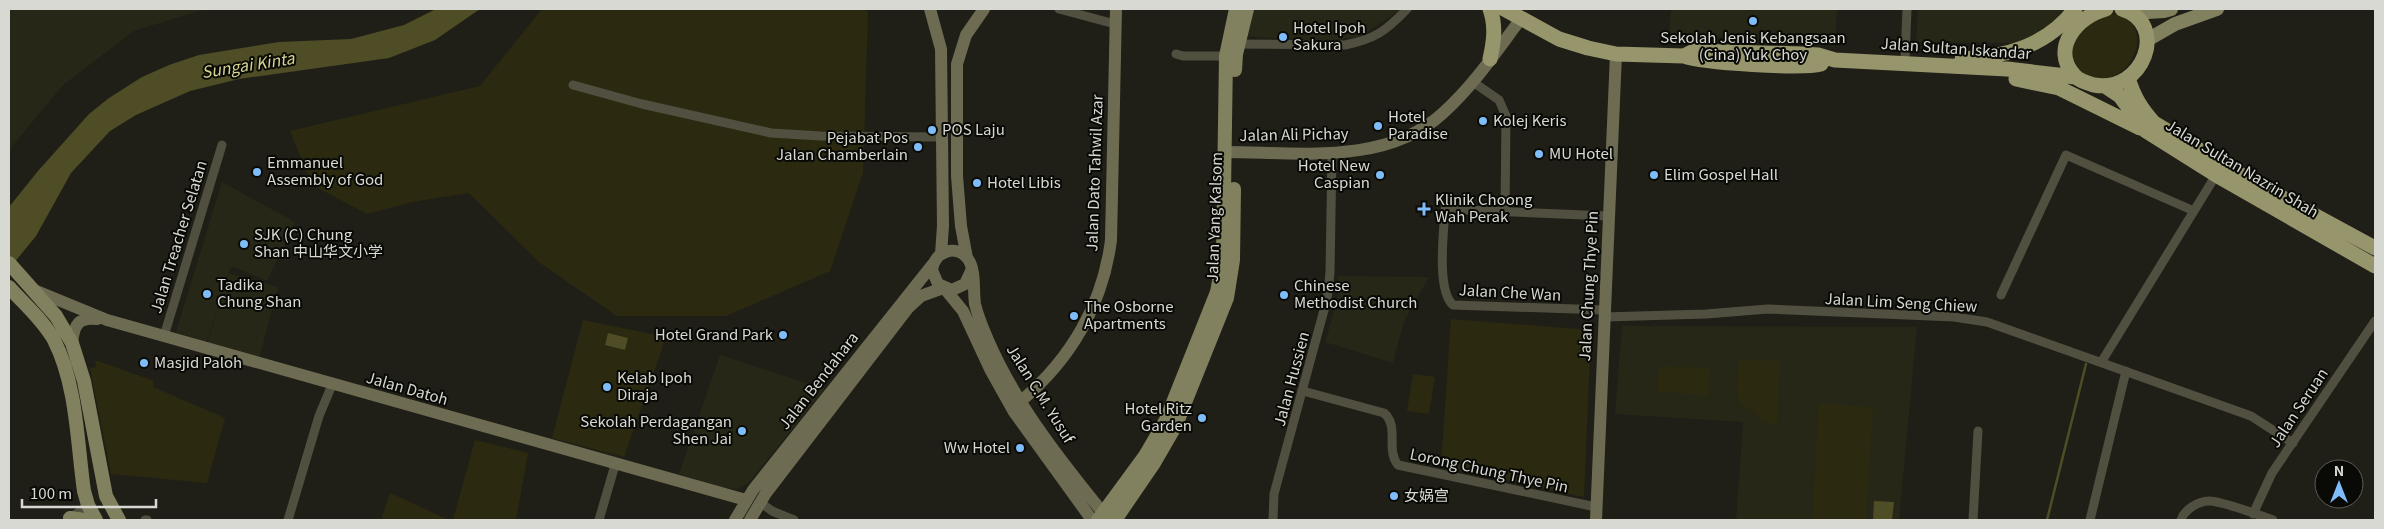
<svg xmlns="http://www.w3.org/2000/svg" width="2384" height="529" font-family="Georgia,'Noto Sans SC',serif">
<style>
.built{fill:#272718}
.green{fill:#2b2a10}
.water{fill:#4e4d26}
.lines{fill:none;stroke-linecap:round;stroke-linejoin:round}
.stream{stroke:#4e4d26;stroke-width:2.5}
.street{stroke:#515040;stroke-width:9}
.secondary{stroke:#6d6c52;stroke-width:12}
.primary{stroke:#82815f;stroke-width:14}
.highway{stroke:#96956c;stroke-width:15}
.poi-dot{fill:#7ebdf9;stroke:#090906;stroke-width:2}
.labels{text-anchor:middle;stroke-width:4;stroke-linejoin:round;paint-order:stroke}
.poi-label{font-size:15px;fill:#d9d9d4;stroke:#090906;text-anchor:start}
.street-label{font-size:15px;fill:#d9d9d4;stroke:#090906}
.water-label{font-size:16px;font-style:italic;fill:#d6d490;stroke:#090906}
</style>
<rect width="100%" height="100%" fill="#201f17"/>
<path class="built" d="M9,9H205L134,31L63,85L9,150Z
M1235,9H1402L1359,37L1321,41L1237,36Z
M1671,9H1837L1835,42L1669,34Z
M1918,9H2065L2051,24L2019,43L1916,42Z
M222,182L295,222L267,281L232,266L228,273L278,287L259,359L207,345L227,277L207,342L176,332Z
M1337,276L1429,277L1404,321L1393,363L1325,342L1340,291Z
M1622,326L1917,327L1899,520H1736L1743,422L1615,414Z
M720,355L825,389L749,482L738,489L722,488L679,474Z"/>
<path class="green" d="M542,9H865L868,13L863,173L830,271L726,316H617L540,263L469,193L412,202L367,214L312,185L290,131L480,86Z
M2108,13C2166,20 2127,95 2086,77C2081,75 2077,70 2073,68C2066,32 2081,29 2108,13Z
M1451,319L1591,330L1584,497L1441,466Z
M583,320L666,337L624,457L552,438Z
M1739,359L1780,361L1777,424L1762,422L1758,415L1741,404L1737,392Z
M95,360L154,381L153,387L225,418L207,483L111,474L90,368L96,367Z
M1659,366L1710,368L1708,396L1657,391Z
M1413,374L1435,377L1429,414L1407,411Z
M1819,404L1873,407L1866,520H1812Z
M475,440L528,453L516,520H453Z
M390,493L449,520H381Z"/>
<path class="water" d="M436,9H480L435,40L389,58L239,79L190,91L136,115L110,131L71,173L36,236L9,269V207L38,171L89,114L109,98L142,77L169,65L199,55L279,42L351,39L404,25Z
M608,333L628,338L625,350L605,345Z
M1874,501L1894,502L1892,520H1873Z"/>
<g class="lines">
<path class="stream" d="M2047,520L2086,364"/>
<path class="street" d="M1059,9L1115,24
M1234,44L1345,45C1375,39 1386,31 1407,9
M1176,54L1183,56H1226
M1905,59L1907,9
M1473,82L1499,100L1506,116L1505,211
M573,85L642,104L771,133L821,136L942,137
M2001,295L2066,155L2194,211
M1604,310L1453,305C1436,290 1444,230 1445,209L1608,216
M1604,317L1706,314L1768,309L1954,317L1987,322L2251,416L2293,443
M164,336L222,145
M2102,361L2216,175
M1303,391L1384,413C1400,427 1385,449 1398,465L1596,507
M760,502L772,511L794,520
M2253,514L2272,473L2375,321
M68,520L88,505
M145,520H147
M288,520L319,416L332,385
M599,520L615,465
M1273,520L1274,494L1327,299L1330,273L1332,153
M1973,520L1978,431
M2090,520L2126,371
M2181,520C2184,510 2198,501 2209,501C2222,501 2259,515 2273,520"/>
<path class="secondary" d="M930,9L941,49L943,226L941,254
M1225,152C1296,152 1386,166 1443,113C1473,86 1496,52 1520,20
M967,258L961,226L957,176V64L966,35L984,9
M971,271L965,284L952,290L938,284L932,270C934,252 956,243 968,259C976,270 973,291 975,304C978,317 983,328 988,340C1016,405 1063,464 1108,519
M945,289L963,311L990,369L1014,412L1092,520
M34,290L107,320L164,336L746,500
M72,343C74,325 78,317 97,319
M1021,401C1071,359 1103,304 1111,240L1116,9
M735,520L753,490L933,264
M750,520L766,493L908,308L921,296L943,288
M1596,520L1616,54"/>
<path class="primary" d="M2131,13L2164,11L2171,9
M2147,40L2175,24L2217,9
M1235,70L1236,54L1247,9
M9,263L56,316L72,343L84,381L106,496L119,520
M9,287C24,304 43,320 54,340C77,385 77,442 84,491L88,505L96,520
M70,518L84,520
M1098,520L1145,456L1166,420L1217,292L1223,260L1226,56L1236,9
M1115,520L1154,463L1176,425L1227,298L1233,260L1234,189"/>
<path class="highway" d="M1490,9C1496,26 1494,41 1490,59
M1504,9L1559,39L1588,48L1616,54L1684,56C1703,63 1802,69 1821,64
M2106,9C2078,16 2050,48 2074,75C2079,81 2087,83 2094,85C2143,94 2170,24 2122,9
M1684,56L1694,51L1802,54L1818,55L1835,60L2007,69L2075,77
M1962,59C2006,57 2047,46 2075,9
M2128,78C2134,97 2141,109 2154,123L2246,178L2375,248
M2016,79L2059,88L2140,128
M2105,86L2120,96L2146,131L2216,175L2375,266"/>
</g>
<g class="poi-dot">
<circle cx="1753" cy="21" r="5"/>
<circle cx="1283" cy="37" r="5"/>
<circle cx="1483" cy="121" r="5"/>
<circle cx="1378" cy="126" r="5"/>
<circle cx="932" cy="130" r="5"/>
<circle cx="918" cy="147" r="5"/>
<circle cx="1539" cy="154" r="5"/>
<circle cx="257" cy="172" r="5"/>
<circle cx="1380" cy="175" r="5"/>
<circle cx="1654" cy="175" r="5"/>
<circle cx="977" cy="183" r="5"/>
<path d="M1421.5 201.5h5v5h5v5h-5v5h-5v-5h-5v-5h5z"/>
<circle cx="244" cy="244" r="5"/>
<circle cx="207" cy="294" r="5"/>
<circle cx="1284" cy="295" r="5"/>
<circle cx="1074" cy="316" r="5"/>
<circle cx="783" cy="335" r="5"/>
<circle cx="144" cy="363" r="5"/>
<circle cx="607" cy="387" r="5"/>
<circle cx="1202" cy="418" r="5"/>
<circle cx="742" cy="431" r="5"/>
<circle cx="1020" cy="448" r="5"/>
<circle cx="1394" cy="496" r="5"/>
</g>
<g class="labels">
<g class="poi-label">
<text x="1293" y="33">Hotel Ipoh<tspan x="1293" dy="17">Sakura</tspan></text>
<text x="1753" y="43" text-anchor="middle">Sekolah Jenis Kebangsaan<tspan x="1753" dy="17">(Cina) Yuk Choy</tspan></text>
<text x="1388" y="122">Hotel<tspan x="1388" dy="17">Paradise</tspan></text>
<text x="1493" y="126">Kolej Keris</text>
<text x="942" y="135">POS Laju</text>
<text x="908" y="143" text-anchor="end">Pejabat Pos<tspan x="908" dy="17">Jalan Chamberlain</tspan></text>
<text x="1549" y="159">MU Hotel</text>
<text x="267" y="168">Emmanuel<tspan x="267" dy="17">Assembly of God</tspan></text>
<text x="1370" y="171" text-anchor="end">Hotel New<tspan x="1370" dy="17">Caspian</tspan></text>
<text x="1664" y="180">Elim Gospel Hall</text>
<text x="987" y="188">Hotel Libis</text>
<text x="1435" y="205">Klinik Choong<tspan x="1435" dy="17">Wah Perak</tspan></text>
<text x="254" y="240">SJK (C) Chung<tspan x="254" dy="17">Shan 中山华文小学</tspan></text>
<text x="217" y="290">Tadika<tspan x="217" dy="17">Chung Shan</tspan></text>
<text x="1294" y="291">Chinese<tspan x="1294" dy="17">Methodist Church</tspan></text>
<text x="1084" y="312">The Osborne<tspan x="1084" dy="17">Apartments</tspan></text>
<text x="773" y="340" text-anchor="end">Hotel Grand Park</text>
<text x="154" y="368">Masjid Paloh</text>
<text x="617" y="383">Kelab Ipoh<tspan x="617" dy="17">Diraja</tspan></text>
<text x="1192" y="414" text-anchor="end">Hotel Ritz<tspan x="1192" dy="17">Garden</tspan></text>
<text x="732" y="427" text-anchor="end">Sekolah Perdagangan<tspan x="732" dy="17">Shen Jai</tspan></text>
<text x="1010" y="453" text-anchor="end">Ww Hotel</text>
<text x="1404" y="501">女娲宫</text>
</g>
<g class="street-label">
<text transform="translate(1956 49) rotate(4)" y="5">Jalan Sultan Iskandar</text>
<text transform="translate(1294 135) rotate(-1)" y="5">Jalan Ali Pichay</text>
<text transform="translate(2242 169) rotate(31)" y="5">Jalan Sultan Nazrin Shah</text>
<text transform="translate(1095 173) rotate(-88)" y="5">Jalan Dato Tahwil Azar</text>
<text transform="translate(1215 217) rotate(-88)" y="5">Jalan Yang Kalsom</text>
<text transform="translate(179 237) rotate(-73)" y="5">Jalan Treacher Selatan</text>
<text transform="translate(1589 286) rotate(-87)" y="5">Jalan Chung Thye Pin</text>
<text transform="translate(1510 293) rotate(3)" y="5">Jalan Che Wan</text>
<text transform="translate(1901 303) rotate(3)" y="5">Jalan Lim Seng Chiew</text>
<text transform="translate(1292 379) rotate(-75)" y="5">Jalan Hussien</text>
<text transform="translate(819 381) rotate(-52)" y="5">Jalan Bendahara</text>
<text transform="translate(407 389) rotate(16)" y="5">Jalan Datoh</text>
<text transform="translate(1040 394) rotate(58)" y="5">Jalan C.M. Yusuf</text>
<text transform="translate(2299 408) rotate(-56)" y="5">Jalan Seruan</text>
<text transform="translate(1489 471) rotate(12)" y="5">Lorong Chung Thye Pin</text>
</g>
<g class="water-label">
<text transform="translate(248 65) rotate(-9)" y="6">Sungai Kinta</text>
</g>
</g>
<rect width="2384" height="529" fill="none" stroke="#d9d9d4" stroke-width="20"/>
<g transform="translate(2339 484)"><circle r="24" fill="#090906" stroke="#5c5c58"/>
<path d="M0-4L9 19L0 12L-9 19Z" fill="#7ebdf9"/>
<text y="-8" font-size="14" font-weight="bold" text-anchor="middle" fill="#d9d9d4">N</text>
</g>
<path d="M22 499v8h134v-8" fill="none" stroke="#d9d9d4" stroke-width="2.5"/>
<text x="30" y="499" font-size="15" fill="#d9d9d4" stroke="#090906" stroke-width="4" paint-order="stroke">100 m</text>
</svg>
